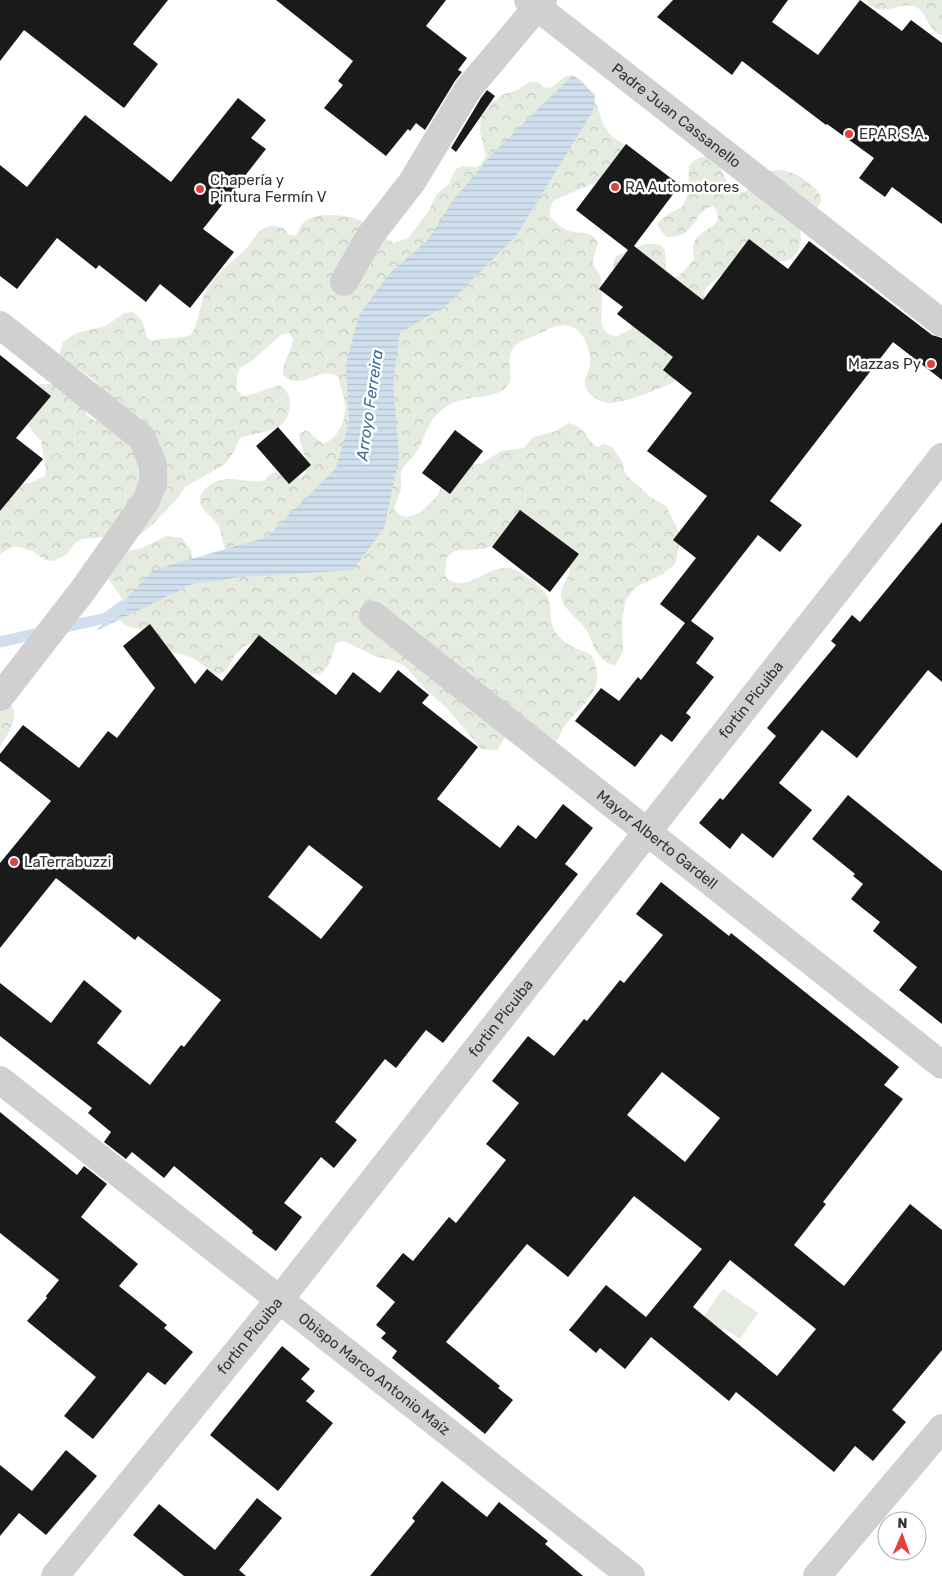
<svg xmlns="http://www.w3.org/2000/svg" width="942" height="1576" font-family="Rubik,sans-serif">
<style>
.green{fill:#e5ebdf}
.forest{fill:url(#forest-crowns)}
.water{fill:url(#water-rules)}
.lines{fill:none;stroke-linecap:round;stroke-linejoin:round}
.stream{stroke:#d0dfed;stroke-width:11}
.building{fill:#1a1a1a;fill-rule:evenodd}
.minor{stroke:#d0d0d0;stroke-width:28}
.poi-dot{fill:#e0433f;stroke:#fff;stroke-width:2}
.labels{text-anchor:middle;stroke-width:5;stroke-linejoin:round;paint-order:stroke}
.street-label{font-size:15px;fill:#333;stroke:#fff}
.poi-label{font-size:15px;fill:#333;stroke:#fff;text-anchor:start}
.water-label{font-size:16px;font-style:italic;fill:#426c94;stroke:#fff}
</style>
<defs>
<pattern id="forest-crowns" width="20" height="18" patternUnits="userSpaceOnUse" patternTransform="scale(1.25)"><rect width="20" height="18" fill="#e5ebdf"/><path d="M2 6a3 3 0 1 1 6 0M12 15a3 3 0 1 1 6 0" fill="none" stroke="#c5cac0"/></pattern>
<pattern id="water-rules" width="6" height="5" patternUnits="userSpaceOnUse" patternTransform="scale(1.25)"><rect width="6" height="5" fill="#d0dfed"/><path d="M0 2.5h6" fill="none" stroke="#b3c0cc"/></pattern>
</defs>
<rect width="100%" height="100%" fill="#fff"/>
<path class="green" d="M723,1289L758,1313L740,1339L724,1328L711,1345L693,1332Z"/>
<path class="forest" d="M868,0H942V35C928,32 928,13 916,7C898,0 883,19 868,3Z
M570,75C595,80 596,114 608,132C614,140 623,143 631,148C621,158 610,173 598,181C590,186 555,198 553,202C550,207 550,212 550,217C556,223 562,229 570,231C583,235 590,229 598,243L594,256L593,264L601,277L602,292L601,323L605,331L611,335L618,336L631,329L636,323L613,270V263L616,256L644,244H659L665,250L666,272L671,278L678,277L694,260C694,256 693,252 693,247C694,233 712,230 718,220L717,212L713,206C691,212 698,238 666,237L657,225C663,214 672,213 682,207C685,201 689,193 689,186C689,175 685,165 697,159C723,146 721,190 740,192C754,193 758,174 771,171C776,170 784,170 790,172C799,175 823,190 821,201C819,208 805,222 800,228C804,248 795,266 773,260L722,274L705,289L704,304L679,379C666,387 622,404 608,403C598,401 587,395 585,385C584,377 590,371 590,363C592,351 583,329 570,326C557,323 550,329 538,334C527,340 513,341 510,356C508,365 513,378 508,385C498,400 469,395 455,402C448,405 441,410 436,415C428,423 423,443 415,454C411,460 403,466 401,472C400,477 402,483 401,488C400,495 396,502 394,509L399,515L407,517L420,513L437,496L444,482L465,464H481L501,451L524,448L533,437L556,431L569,423C587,428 584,437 597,447L604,444L612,447L623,463L624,471L628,477L652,498L666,506L680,534L679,549L675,564L663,574L636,587L626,599L622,621L623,652L615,665C607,664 604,661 599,655C593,649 591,638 587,631C579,619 563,610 561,596C560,584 572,579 569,562L497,545L482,549L460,550L453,552L447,557L445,572L447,579C472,594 487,562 512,569C522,572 546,589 549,600C552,610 549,619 554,630C558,638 568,645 577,649C581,651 588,652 591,655C595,660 596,667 597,673C599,696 579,707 567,723C562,728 561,735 557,740C554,744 549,747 546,750L505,737L497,750L481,749L448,709L425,689L405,666L391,660L377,657L344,641L336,643L329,665L319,675C299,673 281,649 264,638C253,640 243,646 236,654C227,665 230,675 213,674C201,662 187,652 169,653L145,629C129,627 124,629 116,613L122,599L106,575L123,552L139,549L167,536L182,538L191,550L192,558L196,565L226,555C225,551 220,528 219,526C211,514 189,504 206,488C212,483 219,479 227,479C241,478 252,484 265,480L269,475L276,472L290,480L304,476C311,461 300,449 299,434L306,430L323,444C338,439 346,420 345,405C344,396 340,387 339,378C319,362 304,394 283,375C283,357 292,353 293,339L289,333L281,335L253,360L240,368L237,375V390L243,396C257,395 267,387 280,385C287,391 290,395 290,404C289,435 261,430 240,438L234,452L225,464L185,487L177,499L150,527L132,540L104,537L82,539L75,543L66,555L53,561L45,560L34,552L20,547H12L0,554V488L30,483L45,476L46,470L41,441L26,423L34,389L40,384H56L80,403L88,416L95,421L102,420C103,411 106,400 103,392C99,379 71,365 59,357L63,342L76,333L106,326L124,313L132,312L138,316L143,323L147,338L153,341C166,336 178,340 191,335C200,321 199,305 206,291C215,272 232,263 246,249C252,242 256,233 264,228C270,225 276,226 283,228L288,234L295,236C299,232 300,226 303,223C315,210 351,215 364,222C370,226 374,231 379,235C384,238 389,240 394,243L408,238L427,214L437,194L449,184L455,170L461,166L477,167L483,162L486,155L480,132L481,117L490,105L502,95L517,90L530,82H537L543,87L551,88L563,78Z
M0,699C4,700 9,702 11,705C21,715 6,738 0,747Z"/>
<path class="water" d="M573,75L595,95L593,111L516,236L447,305L400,333L393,384L399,458L384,528L353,570L241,577L192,584L96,631L153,570L267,537L336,468L349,422L346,365L358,317L388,275L428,240L454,199L493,153Z"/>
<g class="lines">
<path class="stream" d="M0,642L106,618L123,606"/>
</g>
<path class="building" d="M0,0H168L133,44L158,64L124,108L24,30L0,61Z
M276,0H446L426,26L467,58L458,70L462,72L455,81L425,130L416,123L410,131L408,129L386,156L324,108L343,85L338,81L353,61Z
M673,0H788L772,22L818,55L860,0L902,31L911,20L942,43V224L892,187L885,197L859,178L874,158L827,124L826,125L742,61L732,75L657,17Z
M487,90L495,96L456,152L451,148L481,98Z
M238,98L266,120L251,138L266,149L203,229L234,252L190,308L160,284L146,302L99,265L96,269L57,238L17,289L0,276V165L27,187L85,115L171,182Z
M626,144L680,185L634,246L703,300L749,239L788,269L809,241L932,335L942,338V380L893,342L770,501L802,525L780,552L758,535L691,621L714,638L696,663L714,677L686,713L691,717L672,742L661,734L635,767L575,721L601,688L619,701L638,677L641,680L685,623L660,604L696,558L673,540L707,496L647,451L692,393L663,370L673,357L617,314L623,307L599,289L628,250L576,210Z
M0,355L51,396L16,438L43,459L0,511Z
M278,427L311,465L289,484L256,446Z
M455,430L483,451L450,494L422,473Z
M520,510L579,554L550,592L492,547Z
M942,522V682L928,670L857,758L822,730L779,783L812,810L773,858L742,833L730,849L699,823L720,798L723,800L776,736L767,728L836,645L831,641L852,615L860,622Z
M150,624L195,684L207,669L222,681L259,635L336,695L353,672L380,693L398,670L429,695L422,703L478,747L437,799L500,848L518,825L536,839L563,804L593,828L565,864L578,874L443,1043L426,1030L396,1068L385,1059L335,1122L357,1140L334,1168L321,1157L284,1203L302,1217L276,1251L252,1233L253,1231L174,1166L164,1178L132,1152L126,1159L104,1142L111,1132L88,1113L92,1108L0,1036V983L51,1023L84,980L122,1011L97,1043L150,1085L181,1045L184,1047L221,1000L138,936L135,940L56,878L0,948V863L51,801L0,761V754L23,725L79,768L108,731L117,738L155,688L123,646ZM309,845L363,887L321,939L268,897Z
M848,795L942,871V1024L899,990L917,967L873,931L880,922L851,899L863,884L853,876L855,874L812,839Z
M661,882L729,936L731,933L899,1067L884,1085L903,1099L823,1202L826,1204L794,1245L844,1286L910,1204L942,1230V1350L892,1410L906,1422L873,1461L855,1446L834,1472L736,1392L729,1401L651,1337L625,1369L600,1348L596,1353L569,1330L606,1285L646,1317L702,1249L634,1196L568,1277L527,1244L446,1342L500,1386L498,1388L513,1400L485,1434L392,1358L397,1351L381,1338L386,1333L376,1325L395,1302L376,1286L403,1253L413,1261L449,1217L456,1223L506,1160L486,1144L519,1103L492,1081L528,1036L554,1056L584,1019L587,1021L620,980L624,983L663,935L636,914ZM662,1072L720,1118L685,1162L627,1115ZM730,1260L816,1329L777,1376L693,1307Z
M0,1112L77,1175L84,1166L107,1184L81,1217L138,1264L119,1286L167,1325L164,1328L193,1352L165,1385L148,1372L93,1439L64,1416L96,1377L27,1321L47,1298L46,1296L59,1280L0,1233Z
M282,1346L310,1369L301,1379L315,1391L306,1401L333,1423L278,1491L210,1435Z
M66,1450L97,1476L46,1535L19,1513L0,1536V1465L32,1491Z
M442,1481L487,1517L499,1502L548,1541L545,1544L583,1576H370L415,1521L412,1518Z
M257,1498L282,1518L239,1570L246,1576H184L133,1535L159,1504L215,1550Z"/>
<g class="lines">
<g class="minor">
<path id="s1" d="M528,0L942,323"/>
<path d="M344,282L370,236L412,182L468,89L543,0"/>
<path d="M0,325L142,438L153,465V483L146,501L83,590L0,697"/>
<path id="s2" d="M373,615L942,1065"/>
<path id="s3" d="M0,1080L631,1576"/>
<path id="s4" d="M55,1576L280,1299L942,457"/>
<path d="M817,1576L942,1428"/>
</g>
</g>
<g class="poi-dot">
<circle cx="849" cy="134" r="5"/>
<circle cx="615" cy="187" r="5"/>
<circle cx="200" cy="189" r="5"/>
<circle cx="931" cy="364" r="5"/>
<circle cx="14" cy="862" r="5"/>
</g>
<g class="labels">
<g class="street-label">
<text dy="5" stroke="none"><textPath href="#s1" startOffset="188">Padre Juan Cassanello</textPath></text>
<text dy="5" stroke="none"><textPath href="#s4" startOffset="1119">fortin Picuiba</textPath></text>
<text dy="5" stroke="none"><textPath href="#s2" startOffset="362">Mayor Alberto Gardell</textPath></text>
<text dy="5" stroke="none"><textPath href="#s4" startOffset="714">fortin Picuiba</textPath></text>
<text dy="5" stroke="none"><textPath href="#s4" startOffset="309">fortin Picuiba</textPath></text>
<text dy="5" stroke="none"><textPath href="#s3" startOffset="476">Obispo Marco Antonio Maíz</textPath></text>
</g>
<g class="poi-label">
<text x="859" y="139">EPAR S.A.</text>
<text x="210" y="185">Chapería y<tspan x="210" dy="17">Pintura Fermín V</tspan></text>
<text x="625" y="192">RA Automotores</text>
<text x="921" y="369" text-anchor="end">Mazzas Py</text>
<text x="24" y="867">LaTerrabuzzi</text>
</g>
<g class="water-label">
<text transform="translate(369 405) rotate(-82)" y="6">Arroyo Ferreira</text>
</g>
</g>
<g transform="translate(902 1536) rotate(2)"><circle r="24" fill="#ffffff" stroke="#adadad"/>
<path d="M0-4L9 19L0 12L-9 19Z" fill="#e0433f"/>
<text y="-8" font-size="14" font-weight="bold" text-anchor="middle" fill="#333333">N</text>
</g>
</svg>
